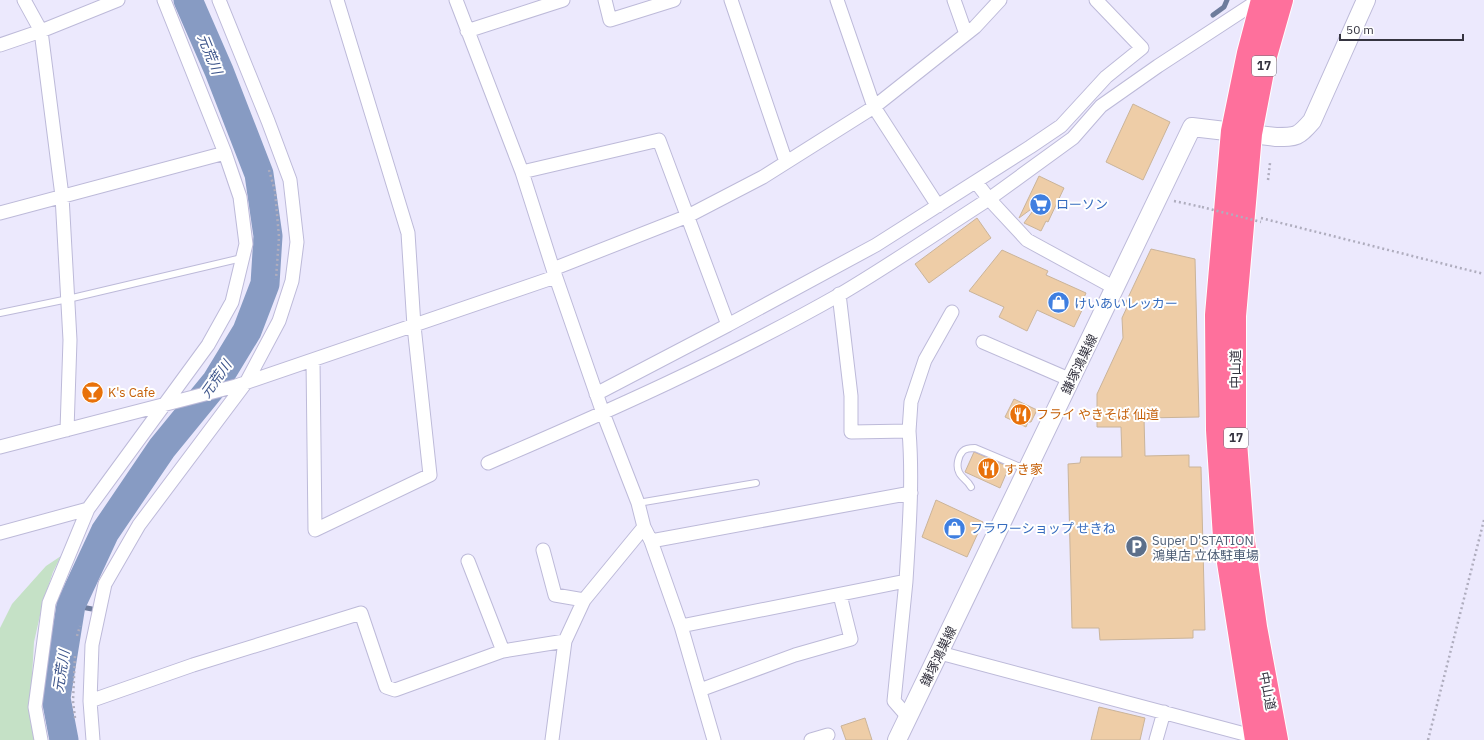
<svg xmlns="http://www.w3.org/2000/svg" width="1484" height="740" font-family="'IBM Plex Sans','Noto Sans JP',sans-serif">
<style>
.green{fill:#c5e1c6}
.lines{fill:none;stroke-linecap:round;stroke-linejoin:round}
.stream{stroke:#6e7c9c;stroke-width:5}
.river{stroke:#879bc3;stroke-width:29}
.building{fill:#eecda7;stroke:#cab49a}
.lane-casing{stroke:#bdbad9;stroke-width:8}
.street-casing{stroke:#bdbad9;stroke-width:15}
.secondary-casing{stroke:#bdbad9;stroke-width:20}
.highway-casing{stroke:#fff;stroke-width:24}
.path{stroke:#afadbe;stroke-width:2.5;stroke-dasharray:2 3;stroke-linecap:butt}
.lane{stroke:#fff;stroke-width:6}
.street{stroke:#fff;stroke-width:13}
.secondary{stroke:#fff;stroke-width:18}
.highway{stroke:#fe709c;stroke-width:22}
.path-bridge{stroke:#afadbe;stroke-width:2.5;stroke-dasharray:2 3;stroke-linecap:butt}
.labels{text-anchor:middle;stroke-width:4;stroke-linejoin:round;paint-order:stroke}
.shield{fill:#fff;stroke:#727179;stroke-width:1}
.shield-label{font-size:12px;font-weight:bold;fill:#353440}
.shop-label{font-size:13px;fill:#366cbe;stroke:#fff;text-anchor:start}
.street-label{font-size:13px;fill:#353440;stroke:#fff}
.food-label{font-size:13px;fill:#c56008;stroke:#fff;text-anchor:start}
.service-label{font-size:13px;fill:#4e5e75;stroke:#fff;text-anchor:start}
.water-label{font-size:14px;font-style:italic;fill:#3b5389;stroke:#fff}
</style>
<rect width="100%" height="100%" fill="#ece9fd"/>
<path class="green" d="M61,556L53,572L43,602L34,642L30,712L35,740H0V628L12,604L46,566Z"/>
<g class="lines">
<path class="stream" d="M1213,15L1224,7L1227,0
M71,605L92,609"/>
<path class="river" d="M64,740L56,698L71,605L105,532L162,448L216,382L247,331L265,284L268,236L259,174L219,71L188,0"/>
</g>
<path class="building" d="M1133,104L1170,122L1143,180L1106,162Z
M1039,176L1064,188L1048,222L1046,221L1041,231L1024,223L1035,208L1034,207L1019,218Z
M977,218L991,238L929,283L915,264Z
M1151,249L1195,259L1199,417L1144,418L1145,456L1189,455V467H1201L1205,630H1193V638L1100,640L1099,628H1072L1068,464L1080,463L1081,457H1122L1121,427H1097V394L1123,338L1122,318L1128,305L1125,304Z
M1002,250L1048,271L1046,275L1086,293L1081,305L1084,306L1074,327L1037,310L1027,331L999,317L1004,307L969,291Z
M1014,399L1037,410L1031,422H1028L1026,427L1005,417Z
M974,452L1009,467L1000,488L965,472Z
M936,500L983,522L967,557L922,537Z
M1099,707L1145,718L1140,740H1091Z
M865,718L872,740H846L841,726Z"/>
<g class="lines">
<defs>
<path id="lane" d="M0,313L68,299L242,258
M971,487C967,479 961,478 959,472C956,466 958,456 963,451C966,448 971,448 975,448L1025,469
M638,503L756,483"/>
<path id="street" d="M24,0L41,31L62,196L70,340L67,430
M456,0L522,172L553,269L603,413L638,503L644,527L651,541L681,626L714,740
M605,0L610,20L674,0
M731,0L786,162
M837,0L874,107L938,206
M954,0L966,34
M467,31L563,0
M0,45L41,31L118,0
M522,172L659,140L728,325L876,245L1030,147L1061,126L1106,77L1142,48L1096,0
M0,213L225,153
M553,269L688,216L763,177L874,107L975,27L1000,0
M1115,288L1027,240L989,199L1073,138L1101,106L1158,66L1259,0
M839,294L851,396V432L909,431C913,481 909,531 906,581
M983,342L1071,380
M313,360L315,530L430,475L414,326L408,233L337,0
M596,394L728,325
M909,431L911,402L925,360L952,312
M0,447L236,386L555,277
M488,463C607,412 726,359 839,295C890,265 939,231 989,199L976,182
M0,533L88,509
M651,541L911,493
M543,550L555,595L584,600
M468,561L503,651
M681,626L906,581L894,701L908,717
M940,653L1256,737
M700,690L795,655L851,639L840,595
M90,701L193,665L361,613L386,687L395,690L503,651L565,641
M41,740L35,707L49,603L88,509L208,345L232,302L246,244L240,197L225,153L164,0
M93,740L90,701L92,645L105,584L139,525L247,381L279,321L292,281L297,242L290,180L268,121L219,0
M552,740L565,641L584,600L644,527
M811,740L828,735
M1156,740L1164,712"/>
<path id="secondary" d="M897,740L1192,127L1276,137C1297,137 1298,137 1312,121L1366,0"/>
<path id="highway" d="M1256,740L1224,537L1217,430L1216,315L1232,131L1248,53L1262,0
M1277,740L1256,627L1243,535L1235,429V316L1251,134L1266,56L1282,0"/>
</defs>
<use href="#lane" class="lane-casing"/>
<use href="#street" class="street-casing"/>
<use href="#secondary" class="secondary-casing"/>
<use href="#highway" class="highway-casing"/>
<path class="path" d="M269,170L275,191L279,237L276,279
M1268,180L1270,163
M1174,201L1202,207
M1261,218L1484,274
M77,636L80,626
M75,718L73,701L75,655
M1428,740L1484,520"/>
<use href="#lane" class="lane"/>
<use href="#street" class="street"/>
<use href="#secondary" class="secondary"/>
<use href="#highway" class="highway"/>
<path class="path-bridge" d="M1202,207L1261,222"/>
</g>
<defs>
<symbol id="supermarket-disc" viewBox="-11 -11 22 22"><circle r="9.5" fill="#3f7fe0" stroke="#fff"/><path d="M-6-5.5h2.5l.6 2H6L4.5 2H-2.5L-4.4-4H-6ZM-1.5 3.2a1.3 1.3 0 1 0 .1 0ZM3 3.2a1.3 1.3 0 1 0 .1 0Z" fill="#fff"/></symbol>
<symbol id="shop-disc" viewBox="-11 -11 22 22"><circle r="9.5" fill="#3f7fe0" stroke="#fff"/><path d="M-5-2.5h2.3a2.7 3.5 0 0 1 5.4 0H5L5.5 6h-11ZM-1.5-2.5h3a1.5 2.3 0 0 0-3 0Z" fill="#fff"/></symbol>
<symbol id="bar-disc" viewBox="-11 -11 22 22"><circle r="9.5" fill="#e8710a" stroke="#fff"/><path d="M-6-5H6L.8 .8V4.5H3.5V6h-7V4.5H-.8V.8Z" fill="#fff"/></symbol>
<symbol id="restaurant-disc" viewBox="-11 -11 22 22"><circle r="9.5" fill="#e8710a" stroke="#fff"/><path d="M-5-6h1v4h1v-4h1v4h1v-4h1v5L-1.5 .5V6h-2V.5L-5-1ZM5-6V6H3V1.5H1.5Q1.5-4 5-6Z" fill="#fff"/></symbol>
<symbol id="parking-disc" viewBox="-11 -11 22 22"><circle r="9.5" fill="#5c6f8a" stroke="#fff"/><path d="M-3.5-5.5H1a3.5 3.5 0 0 1 0 7H-1V5.5H-3.5ZM-1-3.4V-.6H.8a1.4 1.4 0 0 0 0-2.8Z" fill="#fff"/></symbol>
</defs>
<g fill-rule="evenodd">
<use href="#supermarket-disc" x="1028" y="192" width="25" height="25"/>
<use href="#shop-disc" x="1046" y="290" width="25" height="25"/>
<use href="#bar-disc" x="80" y="380" width="25" height="25"/>
<use href="#restaurant-disc" x="1008" y="402" width="25" height="25"/>
<use href="#restaurant-disc" x="976" y="456" width="25" height="25"/>
<use href="#shop-disc" x="942" y="516" width="25" height="25"/>
<use href="#parking-disc" x="1124" y="534" width="25" height="25"/>
</g>
<g class="labels">
<g class="shield">
<rect x="1252" y="56" width="24" height="20" rx="3"/>
<rect x="1224" y="428" width="24" height="20" rx="3"/>
</g>
<g class="shield-label">
<text x="1264" y="70">17</text>
<text x="1236" y="442">17</text>
</g>
<g class="shop-label">
<text x="1056" y="209">ローソン</text>
<text x="1074" y="308">けいあいレッカー</text>
<text x="970" y="533">フラワーショップ せきね</text>
</g>
<g class="street-label">
<text transform="translate(1079 364) rotate(-64)" y="5">鎌塚鴻巣線</text>
<text transform="translate(1235 369) rotate(-90)" y="5">中山道</text>
<text transform="translate(938 656) rotate(-64)" y="5">鎌塚鴻巣線</text>
<text transform="translate(1268 691) rotate(79)" y="5">中山道</text>
</g>
<g class="food-label">
<text x="108" y="397">K's Cafe</text>
<text x="1036" y="419">フライ やきそば 仙道</text>
<text x="1004" y="474">すき家</text>
</g>
<g class="service-label">
<text x="1152" y="545">Super D'STATION<tspan x="1152" dy="15">鴻巣店 立体駐車場</tspan></text>
</g>
<g class="water-label">
<text transform="translate(210 54) rotate(68)" y="5">元荒川</text>
<text transform="translate(216 379) rotate(-55)" y="5">元荒川</text>
<text transform="translate(61 671) rotate(-81)" y="5">元荒川</text>
</g>
</g>
<path d="M1340 34v6h123v-6" fill="none" stroke="#353440" stroke-width="2"/>
<text x="1346" y="34" font-size="12" fill="#353440" stroke="#ffffff" stroke-width="3" paint-order="stroke">50 m</text>
</svg>
